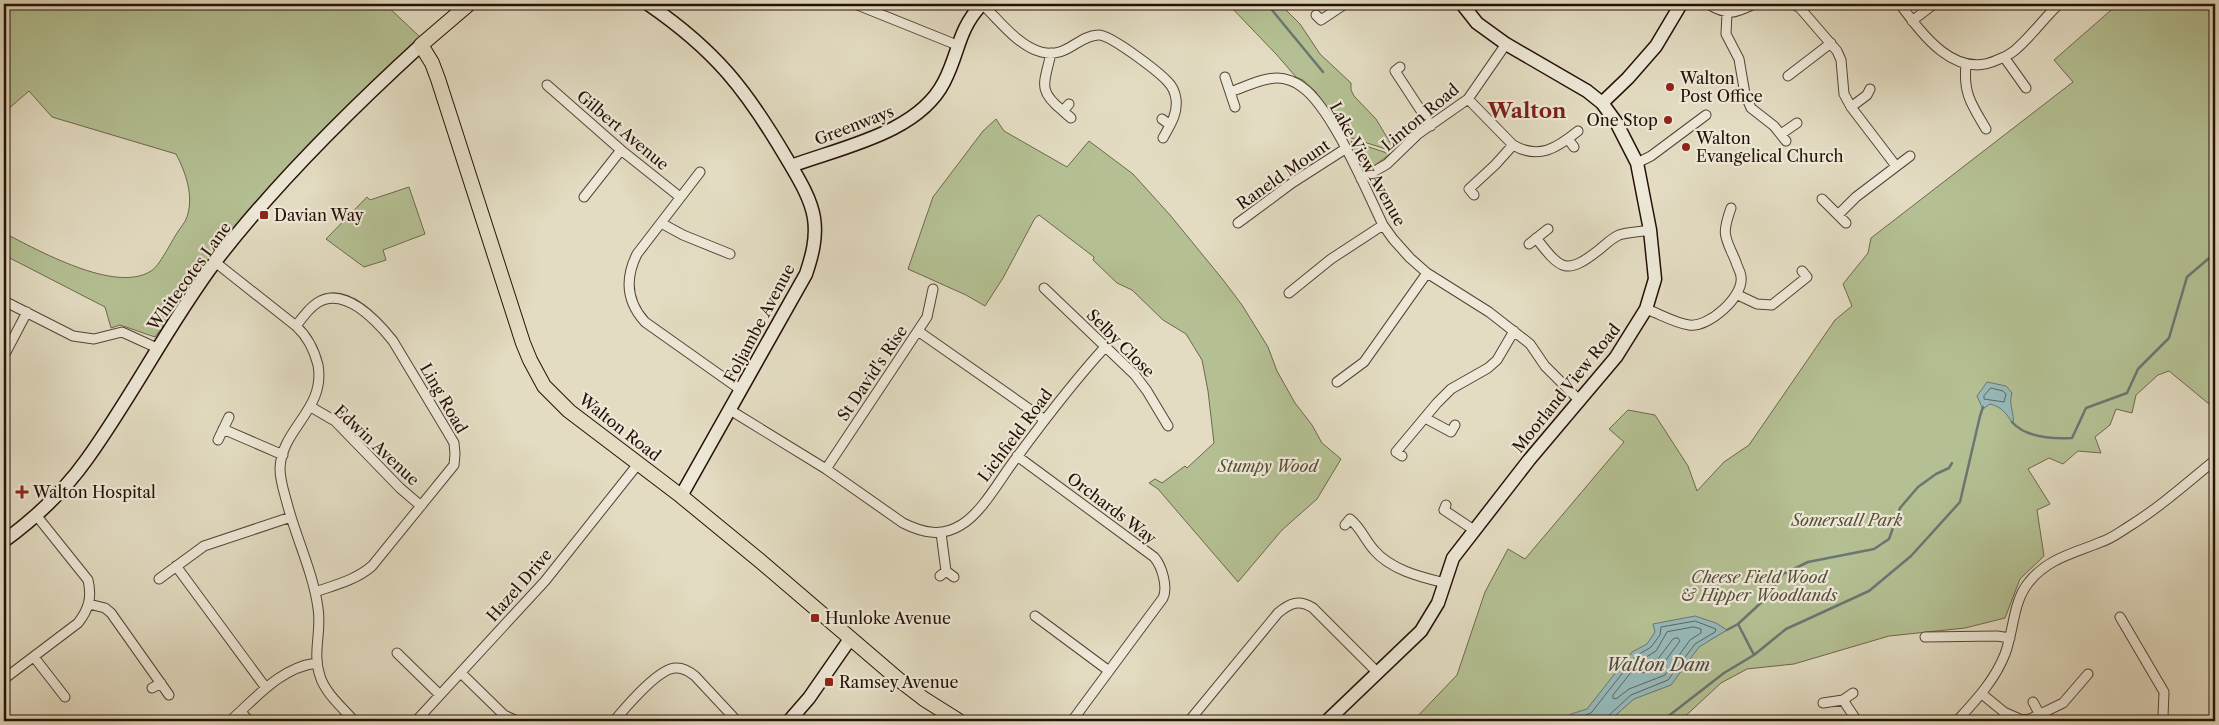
<svg xmlns="http://www.w3.org/2000/svg" width="2219" height="725" font-family="'Libre Caslon Text',serif">
<style>
.green{fill:#b4c093;stroke:#6d684d}
.water{fill:#97baba;stroke:#6a7672}
.lines{fill:none;stroke-linecap:round;stroke-linejoin:round}
.shore{stroke:#5e6560;stroke-width:1}
.stream{stroke:#6a7672;stroke-width:2.5}
.street-casing{stroke:#554336;stroke-width:11}
.secondary-casing{stroke:#261007;stroke-width:15}
.primary-casing{stroke:#261007;stroke-width:16}
.street{stroke:#ede8d7;stroke-width:9}
.secondary{stroke:#ede8d7;stroke-width:12}
.primary{stroke:#e3dcc2;stroke-width:14}
.poi-dot{fill:#8f2418;stroke:#ede8d7;stroke-width:2}
.labels{text-anchor:middle;stroke-width:4.5;stroke-linejoin:round;paint-order:stroke}
.poi-label{font-size:16px;fill:#261007;stroke:#ede8d7;text-anchor:start}
.street-label{font-size:16px;fill:#261007;stroke:#ede8d7}
.park-label{font-size:16px;font-style:italic;fill:#584e38;stroke:#ede8d7}
.water-label{font-size:18px;font-style:italic;fill:#4e4c46;stroke:#ede8d7}
.district-label{font-size:21px;font-weight:bold;fill:#7a1f14;stroke:#ede8d7}
</style>
<rect width="100%" height="100%" fill="#e3dcc2"/>
<filter id="stains"><feTurbulence type="fractalNoise" baseFrequency=".004" numOctaves="4"/><feColorMatrix values="0 0 0 0 .2 0 0 0 0 .09 0 0 0 0 .02 0 0 0 .5 -.17"/></filter>
<radialGradient id="worn" r=".72"><stop offset=".6" stop-color="#630" stop-opacity="0"/><stop offset="1" stop-color="#630" stop-opacity=".3"/></radialGradient>
<path class="green" d="M4,4H385L420,37L271,187L231,233L155,337L120,325L111,328L105,307L4,255V233C38,250 115,294 151,271C159,267 171,242 177,233C180,228 185,223 187,217C194,196 186,173 176,154L52,117L29,91L7,110L4,126Z
M1228,4H1280L1300,24L1320,54L1351,83V90L1354,96L1376,119L1394,149L1392,151L1345,136L1316,92L1303,80L1296,77L1276,54Z
M2118,4H2215V409L2169,371L2158,375L2136,395L2132,413L2116,409L2110,425L2095,437L2101,453L2078,451L2063,464L2049,458L2028,469L2050,504L2037,510L2044,556L2020,579L2005,618L1965,628L1889,636L1794,664L1747,669L1721,683L1680,721H1413L1457,675L1485,592L1508,549L1525,559L1624,442L1609,429L1628,410L1655,415L1688,466L1697,491L1724,462L1749,445L1835,320L1852,306L1843,284L1868,253L1871,238L2073,82L2054,60Z
M996,119L1004,131L1067,167L1089,141L1133,174L1170,215L1224,281L1242,305L1268,347L1277,371L1295,403L1312,425L1322,443L1341,459L1317,499L1282,530L1238,582L1158,489L1149,483L1155,479L1162,483L1185,466L1187,468L1214,443L1208,391L1202,360L1186,334L1163,320L1132,290L1117,283L1093,260L1094,257L1039,215L1035,218L1003,278L985,306L966,295L908,269L933,197L983,131Z
M1351,141L1390,154L1374,166C1359,167 1356,153 1351,141Z
M409,187L425,234L383,250L386,260L364,267L326,239L367,197L370,200Z"/>
<path class="water" d="M1987,382L2006,386L2012,393C2008,405 2015,413 2013,424C2006,413 2002,407 1990,404L1983,409L1977,396Z
M1695,616L1716,623L1727,630L1699,647L1671,685L1634,699L1609,721H1560L1571,714L1587,709L1632,652L1647,644L1655,632L1653,624Z"/>
<g class="lines">
<path class="shore" d="M1991,388L2003,391L2006,394L2004,402L1984,399V396Z
M1694,627L1701,629V633L1690,640L1665,675L1629,689L1616,699L1613,698V695L1640,661L1656,651L1667,632Z
M1678,638L1680,641L1660,668L1642,673L1645,667L1658,659L1673,639Z
M1569,721L1591,713L1636,656L1651,647L1660,635L1661,627L1695,621L1716,629L1715,632L1695,644L1668,680L1631,695L1608,716L1606,721"/>
<path class="stream" d="M1267,4L1323,72
M2012,422C2026,438 2053,439 2072,438L2086,408L2127,393L2138,369L2169,338L2187,277L2215,253
M1738,624L1754,655
M1727,630L1738,624L1764,600L1783,574L1808,562L1874,549L1889,539L1900,508L1918,487L1936,474L1949,468L1952,463
M1662,721L1724,673L1754,655L1786,629L1869,591L1911,556L1960,502L1980,416L1983,407"/>
<defs>
<path id="street" d="M855,4L957,45
M982,4C999,20 1018,46 1041,52C1067,59 1077,36 1098,35C1110,34 1159,72 1168,82C1172,86 1175,92 1176,99C1178,114 1170,125 1163,138
M1708,4C1728,16 1734,14 1754,4
M1793,4L1800,8L1837,51L1841,60L1844,94L1851,107L1896,166
M1900,4C1922,34 1955,80 1997,60C2003,58 2009,55 2014,51C2031,37 2043,19 2059,4
M1727,13L1726,34L1739,59L1745,94L1751,108L1774,126L1786,141
M1316,15L1321,20L1345,4
M1912,21L1934,4
M1051,53C1045,82 1036,90 1063,111L1069,104
M2004,57L2026,88
M1966,65C1963,94 1972,105 1986,129
M1400,67L1395,71L1431,126
M1788,76L1831,43
M1225,77L1235,107
M547,85L621,150L680,197
M1230,92C1245,87 1262,78 1277,78C1286,78 1296,82 1302,87C1332,108 1366,190 1383,225L1393,239L1410,258L1427,273L1489,312L1530,344L1545,366L1580,401
M1468,99L1513,145C1539,160 1557,148 1578,131
M1851,107L1867,95L1870,89
M1063,111L1071,118
M1162,119L1170,125
M1781,134L1797,123
M1568,139L1574,147
M1637,163L1651,156L1706,115
M700,172L637,254C625,278 626,301 645,322L741,390
M1361,179L1387,164L1418,134L1468,99L1506,44
M1474,195L1469,189L1495,165L1513,145
M584,197L621,150
M1822,199L1846,223
M1838,215L1856,197L1910,156
M661,223L683,235L730,254
M1238,223L1292,183L1345,149
M1536,238C1561,270 1566,276 1600,249C1606,244 1612,238 1619,235C1628,232 1640,232 1650,230
M1529,244L1548,229
M215,262L296,326C308,337 314,349 318,365C326,410 281,428 280,469C280,480 284,492 287,503C296,538 313,572 318,608C322,632 312,652 320,676C325,693 343,708 354,721
M1044,288L1135,375L1147,391L1168,426
M1289,293L1331,259L1383,225
M1738,295L1757,304L1772,305L1807,277L1802,271
M4,301L73,336L94,339L122,332L157,348
M1646,309C1660,314 1675,323 1689,325C1709,328 1744,296 1741,277C1741,272 1737,267 1736,262C1725,236 1721,236 1731,208
M296,326C302,318 308,309 317,303C344,285 377,321 393,341L447,431L454,443L455,454L454,465L372,566C356,580 335,585 315,592
M918,331L1045,420
M4,356L27,312
M1337,382L1364,362L1427,273
M311,407L335,421L400,488L421,506
M730,410L826,469L903,523C923,533 942,537 961,525C983,512 1001,477 1017,457C1045,419 1074,381 1106,346
M1425,418L1451,432L1455,425
M223,429L283,455
M218,440L229,417
M1017,456L1154,557C1162,566 1168,587 1163,598L1072,721
M1402,456L1396,452L1437,403L1451,389L1488,368L1497,360L1514,331
M826,469L927,317L933,289
M1446,505L1444,510L1474,530
M1345,525L1350,519C1362,529 1364,539 1374,550C1391,570 1421,577 1445,583
M941,533L946,571
M176,566L266,688
M940,576L946,571L954,577
M159,579L204,546L291,517
M89,604L105,608L111,613L169,695
M1035,616L1109,671
M2120,617L2164,692L2163,716L2166,721
M1925,637L1997,636L2010,638
M397,653L440,695
M34,657L65,697
M461,673L504,715L517,721
M4,679L78,623C89,609 92,597 88,580L36,515
M152,688L161,683
M1982,694L2004,712L2022,720L2030,719L2063,703L2088,674
M1843,700L1853,693
M2033,702L2040,715
M1823,703L1843,700L1857,721
M241,712L249,721
M230,721C256,698 280,668 316,663
M416,721L545,581L638,464
M614,721C625,708 660,666 677,668C684,668 690,672 695,676L737,721
M1189,721L1278,613C1290,603 1299,599 1313,608L1378,673
M1957,721C1976,700 1995,680 2005,654C2014,630 2013,601 2029,582C2048,558 2075,553 2101,542C2111,539 2120,532 2128,527C2159,508 2187,483 2215,460"/>
<path id="secondary" d="M648,4C715,50 746,89 787,159C797,176 811,198 814,218C817,238 812,256 806,274L681,496
M1602,103L1628,78L1656,46L1681,4
M791,166C842,147 918,133 944,82C960,51 957,31 982,4
M4,541C34,519 65,490 87,459C133,395 168,325 215,262C273,186 350,110 421,45
M789,721L809,698L850,639
M1327,721L1421,631L1438,603L1453,558L1529,460L1616,357L1646,309L1655,279L1650,230L1637,163L1616,122L1602,103L1587,91L1506,44L1477,23L1462,4"/>
<path id="primary" d="M469,4L421,45L432,63L438,79L523,343L530,360L544,386L569,411L681,496L759,560L898,679L924,699L959,721"/>
</defs>
<use href="#street" class="street-casing"/>
<use href="#secondary" class="secondary-casing"/>
<use href="#primary" class="primary-casing"/>
<use href="#street" class="street"/>
<use href="#secondary" class="secondary"/>
<use href="#primary" class="primary"/>
</g>
<g class="poi-dot">
<circle cx="1670" cy="87" r="5"/>
<circle cx="1668" cy="120" r="5"/>
<circle cx="1686" cy="147" r="5"/>
<rect x="259" y="210" width="10" height="10" rx="2.5"/>
<path d="M19.5 484.5h5v5h5v5h-5v5h-5v-5h-5v-5h5z"/>
<rect x="810" y="613" width="10" height="10" rx="2.5"/>
<rect x="824" y="677" width="10" height="10" rx="2.5"/>
</g>
<g class="labels">
<g class="poi-label">
<text x="1680" y="84">Walton<tspan x="1680" dy="18">Post Office</tspan></text>
<text x="1658" y="126" text-anchor="end">One Stop</text>
<text x="1696" y="144">Walton<tspan x="1696" dy="18">Evangelical Church</tspan></text>
<text x="274" y="221">Davian Way</text>
<text x="33" y="498">Walton Hospital</text>
<text x="825" y="624">Hunloke Avenue</text>
<text x="839" y="688">Ramsey Avenue</text>
</g>
<g class="street-label">
<text transform="translate(1420 117) rotate(-40)" y="6">Linton Road</text>
<text transform="translate(854 125) rotate(-21)" y="6">Greenways</text>
<text transform="translate(623 130) rotate(40)" y="6">Gilbert Avenue</text>
<text transform="translate(1368 164) rotate(61)" y="6">Lake View Avenue</text>
<text transform="translate(1283 174) rotate(-35)" y="6">Raneld Mount</text>
<text transform="translate(189 276) rotate(-54)" y="6">Whitecotes Lane</text>
<text transform="translate(759 323) rotate(-62)" y="6">Foljambe Avenue</text>
<text transform="translate(1121 343) rotate(45)" y="6">Selby Close</text>
<text transform="translate(872 373) rotate(-56)" y="6">St David's Rise</text>
<text transform="translate(1566 388) rotate(-51)" y="6">Moorland View Road</text>
<text transform="translate(444 398) rotate(60)" y="6">Ling Road</text>
<text transform="translate(620 427) rotate(38)" y="6">Walton Road</text>
<text transform="translate(1015 435) rotate(-53)" y="6">Lichfield Road</text>
<text transform="translate(377 445) rotate(43)" y="6">Edwin Avenue</text>
<text transform="translate(1112 508) rotate(37)" y="6">Orchards Way</text>
<text transform="translate(519 585) rotate(-49)" y="6">Hazel Drive</text>
</g>
<g class="park-label">
<text x="1268" y="472">Stumpy Wood</text>
<text x="1847" y="526">Somersall Park</text>
<text x="1759" y="583">Cheese Field Wood<tspan x="1759" dy="18">&amp; Hipper Woodlands</tspan></text>
</g>
<g class="water-label">
<text x="1658" y="671">Walton Dam</text>
</g>
<g class="district-label">
<text x="1527" y="118">Walton</text>
</g>
</g>
<rect width="2219" height="725" fill="none" stroke="#e3dcc2" stroke-width="20"/>
<rect x="5" y="5" width="2209" height="715" fill="none" stroke="#261007" stroke-width="2.5"/>
<rect x="10" y="10" width="2199" height="705" fill="none" stroke="#261007"/>
<rect width="100%" height="100%" filter="url(#stains)"/>
<rect width="100%" height="100%" fill="url(#worn)"/>
</svg>
